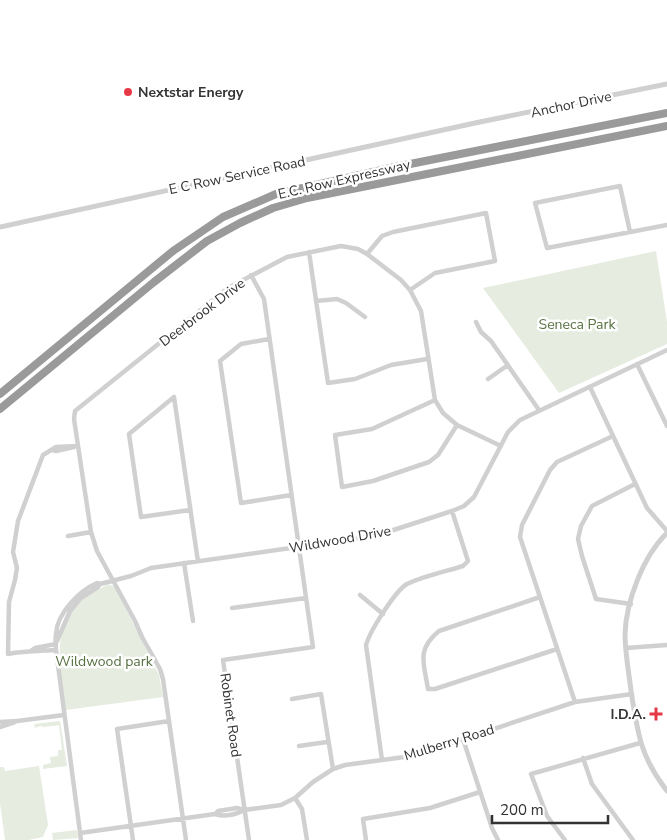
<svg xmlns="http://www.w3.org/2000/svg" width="667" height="840" font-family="'Nunito Sans',sans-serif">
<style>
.green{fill:#e6ecdf}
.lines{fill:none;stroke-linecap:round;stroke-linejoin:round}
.minor{stroke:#d0d0d0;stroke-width:4.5}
.tertiary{stroke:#d0d0d0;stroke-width:5}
.motorway{stroke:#9a9a9a;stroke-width:8}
.poi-dot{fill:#e63946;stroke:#fff;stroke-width:2}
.labels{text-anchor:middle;stroke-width:5;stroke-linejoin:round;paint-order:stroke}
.poi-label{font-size:14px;font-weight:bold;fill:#333;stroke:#fff;text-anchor:start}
.street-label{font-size:14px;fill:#333;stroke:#fff}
.park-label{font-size:14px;fill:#56703f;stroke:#fff}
</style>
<rect width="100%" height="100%" fill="#fff"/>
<path class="green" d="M656,251L667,322V344L559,393L483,288Z
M108,584L115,587L159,675L163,697L66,710C62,678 51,637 73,609C82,598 96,591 108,584Z
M60,721L67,766L43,769V765L51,763L50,757L58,756V750H62L59,725L44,727L40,726L35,728L34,724Z
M39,766L48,825L43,837L29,840H5L0,803V767H4L5,771Z
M77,830L78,838L53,840L52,833Z"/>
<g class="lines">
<path class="minor" d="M630,232L620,186L535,203L547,248L667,225
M309,252L328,383L355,379L391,365L427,359
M367,254L382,236L393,232L486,213L495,261L435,273L410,290
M316,301L337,299L346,303L365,317
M476,322L481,332L491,341L539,410
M269,339L241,344L220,361L241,503L291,495
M637,364L667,426
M488,379L508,365
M590,387L647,508L667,531
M435,400L372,429L335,435L342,487L373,481L429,462L438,455L457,425
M52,450L56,451L74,447
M190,510L141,517L129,434L174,397L197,555L198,561
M68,536L91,532
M184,563L193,621
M360,595L383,614
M540,597L439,631C416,650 424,663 428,689H435L557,649
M631,604L596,599L582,556L578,539L581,526L592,506L635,484
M232,608L306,598
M57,641L70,611L81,598L98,587L100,584
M626,648L667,645
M32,650L35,648L56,644
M56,650C39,651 24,651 8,654L9,602L15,580L17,568L13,552L18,521L43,455L56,447L78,446
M292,699L321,694L333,769
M575,702L520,537L522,525L550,470L557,462L613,436
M0,722L17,721L64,715
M0,727L15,722
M463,739L492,828L498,840
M299,746L327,742
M583,758L592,784L633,840
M382,760L366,645C370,631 395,591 407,584C421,577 447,571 463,566L468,561L452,511
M295,798L302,809L307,840
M215,814L218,811L237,808L244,810L281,805L295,798L313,782L333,769L345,765L412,756L575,702L632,694
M80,833L215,814C224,817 236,815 244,810
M81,840L56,650C56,644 55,639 56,634C57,613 79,591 97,583L100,584L131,576L151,568L375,536L452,511L464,506L474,497L508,432L520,420L667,350
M133,840L117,729L169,721
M186,840L163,679L160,669L142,637L135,621L97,551L91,532L74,419L75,411L228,288L287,257L341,246L358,249L367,254L401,280L410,290L421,311L435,400L443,413L457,425L501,446
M249,840L223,660L313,647L264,299L251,275
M366,840L363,819L430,808L480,792
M565,840L547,816L531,774L640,743"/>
<path class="tertiary" d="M0,227L475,123L667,84
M667,533C643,556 626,602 625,634C625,653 629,673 631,691C638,734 640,756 667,791"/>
<path class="motorway" d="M0,394L173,251L223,217L276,194L395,167L667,113
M0,409L154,282L207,241L240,223L273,208L307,198L667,126"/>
</g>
<g class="poi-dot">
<circle cx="128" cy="92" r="5"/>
<path d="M653.5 706.5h5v5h5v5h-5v5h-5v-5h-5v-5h5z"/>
</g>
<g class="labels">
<g class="poi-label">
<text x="138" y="97">Nextstar Energy</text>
<text x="646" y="719" text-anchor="end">I.D.A.</text>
</g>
<g class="street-label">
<text transform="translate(571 104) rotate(-12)" y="5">Anchor Drive</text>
<text transform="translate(237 175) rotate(-12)" y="5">E C Row Service Road</text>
<text transform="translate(344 179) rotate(-13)" y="5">E.C. Row Expressway</text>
<text transform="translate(202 312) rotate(-37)" y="5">Deerbrook Drive</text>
<text transform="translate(340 539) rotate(-10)" y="5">Wildwood Drive</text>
<text transform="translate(231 715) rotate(82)" y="5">Robinet Road</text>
<text transform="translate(449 742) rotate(-17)" y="5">Mulberry Road</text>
</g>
<g class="park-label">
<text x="577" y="329">Seneca Park</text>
<text x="104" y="666">Wildwood park</text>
</g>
</g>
<path d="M492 815v8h116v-8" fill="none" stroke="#333333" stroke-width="2.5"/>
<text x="500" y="815" font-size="15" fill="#333333" stroke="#ffffff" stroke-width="4" paint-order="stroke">200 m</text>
</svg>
